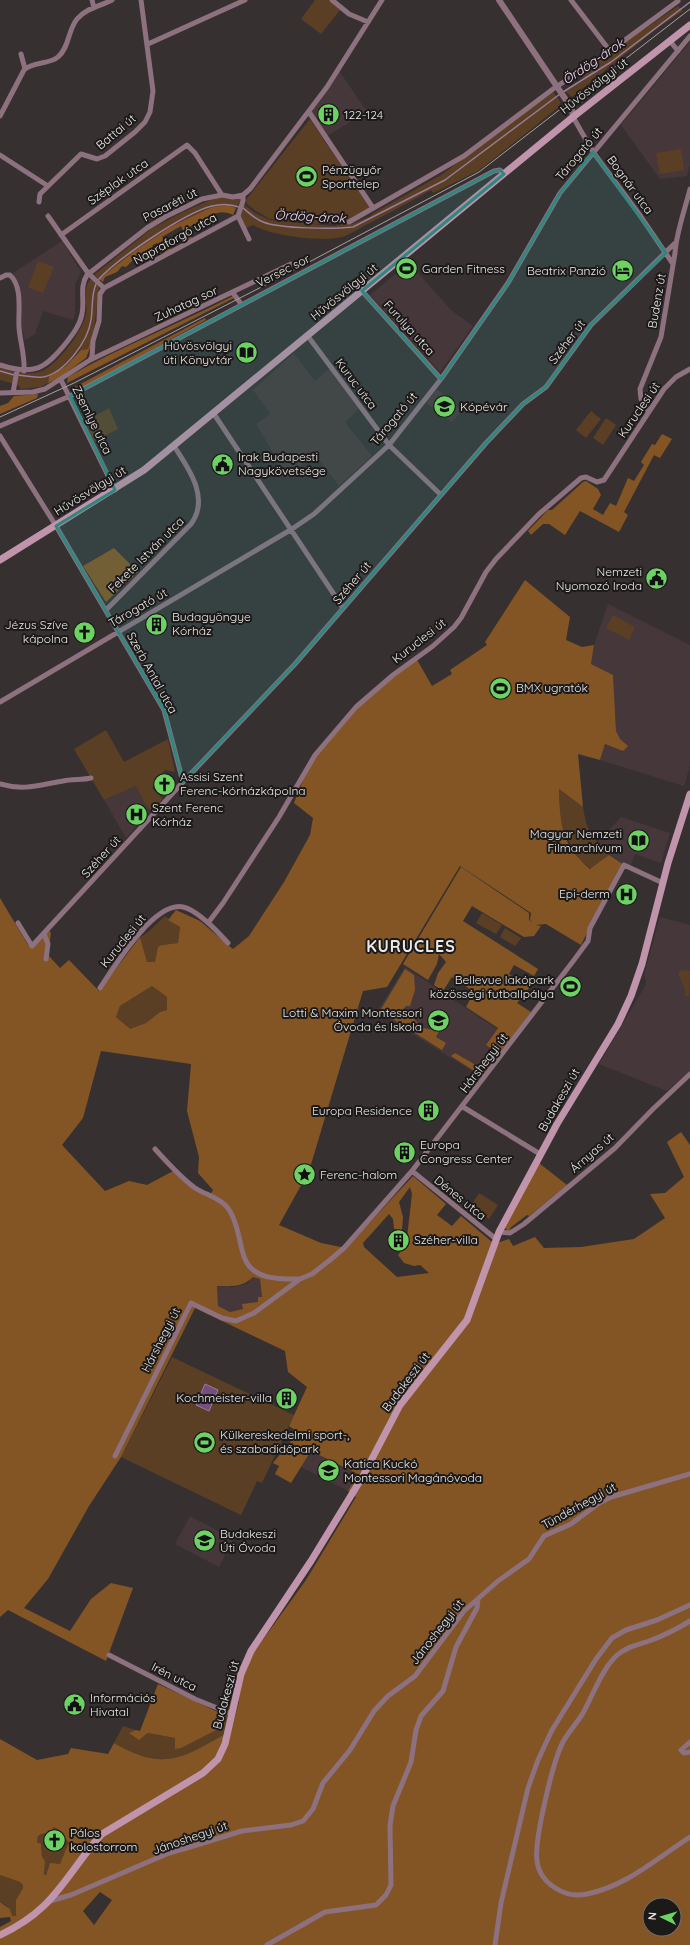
<svg xmlns="http://www.w3.org/2000/svg" width="690" height="1945" font-family="Quicksand,sans-serif">
<style>
.built{fill:#46383a}
.green{fill:#5a3f25}
.forest{fill:#835524;fill-rule:evenodd}
.water{fill:#754d7e;stroke:#997c9e}
.lines{fill:none;stroke-linecap:round;stroke-linejoin:round}
.stream{stroke:#997c9e;stroke-width:1.5}
.minor{stroke:#8d717f;stroke-width:5}
.tertiary{stroke:#8d717f;stroke-width:6}
.secondary{stroke:#c094ab;stroke-width:7}
.tram{stroke:#a49fa0;stroke-width:1}
.marked{fill:#308780;fill-opacity:0.2;stroke:#308780;stroke-width:3;stroke-linejoin:round}
.labels{text-anchor:middle;stroke-width:4;stroke-linejoin:round;paint-order:stroke}
.street-label{font-size:12px;fill:#ece8e8;stroke:#1c1919}
.poi-label{font-size:12px;fill:#ece8e8;stroke:#1c1919;text-anchor:start}
.water-label{font-size:13px;font-style:italic;fill:#f0d8f5;stroke:#1c1919}
.district-label{font-size:16px;font-weight:bold;letter-spacing:1px;fill:#ece8e8;stroke:#1c1919}
</style>
<rect width="100%" height="100%" fill="#373031"/>
<path class="built" d="M690,42V165L687,176L660,179L621,125Z
M338,69L367,112L325,137L309,112Z
M62,241L81,272L75,284V314L73,320L43,311L35,334L25,340L22,328V310L18,286L13,273Z
M409,263L451,310L473,326L440,372L370,295Z
M294,353L315,381L329,369L359,409L345,422L372,456L339,486L315,454L287,477L256,424L270,414L253,390Z
M437,389L462,411L452,422L425,402Z
M608,604L690,645V766L684,786L600,760L605,744L623,751L616,731L613,675L591,664L594,645Z
M136,786L145,804L151,810L126,838L104,800Z
M621,817L670,833L661,863L635,854L630,866L624,865L609,855L597,843Z
M660,917L690,925V1071L667,1091L599,1064L645,986L646,981L644,976L647,964Z
M405,967L497,1029L486,1045L499,1055L482,1077L377,1012Z
M253,1277L260,1279L262,1297L258,1302L243,1304V1309L230,1312L218,1306L217,1286L234,1287L247,1284Z
M311,1451L358,1474L348,1491L301,1467Z
M190,1516L233,1539L219,1567L175,1544Z"/>
<path class="green" d="M315,0H329L340,10L321,34L301,19Z
M678,6L683,11L660,26L572,97L565,91L584,80L580,73Z
M553,92L560,101V106L478,171L433,193L431,190C412,201 392,211 372,222C363,226 354,232 345,236C325,243 270,236 253,225L246,228L239,215L243,204L255,213L270,220L334,226L349,222L352,224L371,216L372,214L441,175Z
M310,119L370,208L342,223L317,224L270,219L256,211L247,204L246,200L253,191Z
M681,149L684,170L660,174L656,153Z
M218,197L240,198L241,200L236,208L228,205L212,207L172,226L136,250L99,279L94,275L151,229L183,212Z
M38,261L54,267L43,293L28,287Z
M91,279L99,287L93,340H91L88,349L80,350L66,366L49,376L48,383L40,387L21,389L18,385L0,380V368C13,372 29,376 42,371C58,364 83,331 86,314C88,303 82,287 91,279Z
M109,408L118,429L94,441L85,421Z
M591,411L601,419L586,438L576,430Z
M606,418L616,425L603,445L593,438Z
M613,615L635,627L629,640L606,628Z
M106,730L124,762L168,739L175,772L165,770L161,775L162,778L152,788L163,799L151,810L145,804L136,786L104,800L74,749Z
M559,789L583,807C587,832 591,836 609,855L591,869L578,858L560,824Z
M482,913L502,925L496,934L476,923Z
M165,916L180,927L178,943L162,945L155,962H147L140,937L147,933Z
M505,928L521,938L515,946L500,937Z
M686,970L690,971L689,997L684,995L686,992L679,976V971Z
M152,986L167,997V1010L160,1012L146,1023L130,1030L116,1017L120,1006Z
M479,1193L498,1205L489,1219L470,1207Z
M172,1357L294,1415L262,1483L257,1481L241,1515L121,1457Z
M230,1700L239,1703L231,1731C182,1757 167,1773 114,1743L123,1726L136,1730L130,1733L142,1738L148,1733L175,1738L219,1728L216,1722L218,1712L227,1715Z
M54,1827L59,1830L60,1835L69,1842L60,1865H49L46,1875H44L45,1861L42,1858L41,1844L37,1842L38,1836L40,1834H48Z
M0,1875L20,1882L23,1885V1888L16,1900V1916L12,1917L7,1906L0,1902Z"/>
<path class="forest" d="M228,205L236,208L233,215C217,206 203,221 187,228L192,238L187,240L181,226L162,237L172,250L168,254L163,252L162,247L157,243L153,245L150,251L136,257L126,267L122,266L117,272L105,277L103,282L99,279L136,250L172,226L212,207Z
M233,296L234,298L67,383L68,377C121,346 179,324 233,296Z
M205,318L206,320L78,390L71,389Z
M91,340H93L86,358L59,378L48,383L49,376L66,366L81,350L88,349Z
M38,394L37,398L0,414V406L8,403L14,396Z
M662,434L672,439L660,458L654,455L624,512L628,515L619,532L580,511L565,535L549,524H543L531,535L528,531L548,510H552L583,482L586,481L598,489L601,495L593,509L603,515L610,503L616,506L628,478L634,481L644,465L641,462L652,444L655,445Z
M114,548L138,572L106,602L83,566Z
M525,580L570,617L566,640L582,647L594,645L591,664L613,675L616,731L620,739L628,746L623,751L605,744L600,760L578,754L583,807L559,789C560,825 561,844 590,869L609,855L624,865L618,871L581,945L546,924L536,925L541,926L534,936L524,937L472,906L463,921L538,969L534,976L514,965L509,974L530,987L517,1003L531,1012L499,1054L486,1045L498,1028L466,1007L474,992L452,977L443,991L434,985L438,973L446,962L439,954L437,964L428,980L403,964L461,867L529,913V920L533,922L530,920L531,913L460,866L387,987L363,991L309,1171L279,1225L321,1243L346,1248L413,1176L446,1204L437,1215L452,1226L461,1216L492,1242H500L509,1239L513,1246L535,1237L544,1248L581,1247L634,1239L665,1218L650,1194L665,1193L684,1177L667,1142L681,1132L690,1145V1945H0V1927L11,1921L10,1917L0,1918V1902L10,1909L12,1916H16V1900L23,1888V1885L20,1882L0,1875V1739L37,1760L68,1754L71,1748L108,1754L114,1743C167,1773 182,1757 231,1731L239,1702L237,1698L242,1679L254,1652L306,1580L356,1497L348,1491L358,1474L311,1451L291,1483L275,1474L279,1466L273,1463L298,1432L289,1426L307,1387L288,1372L285,1351L195,1308L121,1457L89,1506L48,1579L24,1608L70,1631L91,1599L111,1583L133,1588L106,1661L8,1610L0,1617V898L28,945L33,943L47,928L51,933L48,955L60,968L69,960L99,991L140,937L147,962H155L158,947L162,945L178,943L180,927L168,920L176,910L200,921L233,949L249,936L284,882L310,835L313,818L294,803L311,760L356,707L416,658L432,686L452,674L450,670L487,645L485,642ZM152,986L167,997V1010L160,1012L146,1023L130,1029L116,1017L120,1006ZM101,1051L191,1064L187,1111L199,1157L198,1173L213,1190L210,1195L196,1188L175,1170L147,1185L129,1181L105,1191L62,1145L83,1118ZM410,1187L412,1194L406,1246L398,1255L404,1263L414,1266L420,1265L429,1273L397,1277L364,1247L363,1243L389,1214L393,1219L394,1229L402,1230L403,1217L399,1202ZM253,1277L260,1279L262,1297H258V1302L242,1304L243,1309L230,1312L218,1306L217,1286C231,1286 242,1288 253,1277ZM54,1827L59,1830L60,1835L69,1842L60,1864L50,1863L46,1875H44L45,1861L42,1857L41,1844L37,1842L38,1836L41,1834L50,1833ZM100,1892L112,1900L94,1925L83,1911ZM650,1905H674V1929H650Z
M405,969L414,975L415,990L410,1006H406L401,1012L408,1013L423,1028L439,1031L436,1037L446,1043L442,1050L380,1011Z
M455,1053L486,1071L482,1076L451,1056Z
M539,1163L567,1185L529,1216L527,1215L510,1228L511,1229L508,1231L504,1227Z
M158,1684L218,1712L216,1722L220,1728L181,1748L175,1749V1738L148,1733L139,1740L129,1733L136,1730L140,1731Z"/>
<path class="water" d="M205,1384L218,1390L209,1411L196,1405Z"/>
<g class="lines">
<path class="stream" d="M563,92L611,62L690,2
M243,208C249,213 255,219 263,222C281,229 334,229 353,227L445,180L560,94
M98,280C117,259 184,213 212,206C220,204 231,204 239,207
M0,371L14,375
M18,375C26,376 35,378 43,377C65,373 88,341 91,320C93,308 91,295 96,284"/>
<path class="minor" d="M92,0L94,8
M332,0L349,14L368,22
M571,0L610,51
M670,41L678,51
M148,44L245,0
M21,54L25,69
M309,112L373,208
M0,116L24,70C33,61 49,65 58,57C69,48 68,30 77,19C86,8 101,6 112,0
M573,117L593,152L639,214L673,264
M0,155L48,186
M39,202L40,194L81,154L97,159L105,156L135,132L145,122L150,112L153,91L141,0
M48,216L88,273L104,288
M238,216L249,239
M349,222L464,156L553,89L610,51L678,1
M61,235L187,145L195,153L222,195
M0,278L6,275H10C23,287 18,312 19,327C20,342 25,355 24,371
M104,288L238,216L243,201V195
M362,291L441,379
M233,293L241,304
M307,335L389,445L440,494
M90,360L92,357L93,341L99,321L100,294L104,288
M0,365C34,376 45,369 66,343C73,334 80,325 82,314C85,300 79,287 87,275L147,228L165,217L202,199L222,195L233,197L243,195L250,189L327,87L382,0
M61,380L115,490
M0,393L33,392L45,389L90,360L291,264
M13,393L17,370
M648,411L641,399L640,389L661,337L675,253C676,234 685,209 690,189
M214,414L343,608
M0,426L70,396L494,171L500,170L504,174
M0,436L56,526L164,710L183,782
M106,610L191,524C210,498 189,469 174,446
M0,702L292,529L314,514L389,445L441,379L508,283L560,193L690,36
M0,784C24,791 39,785 63,781C72,779 82,780 91,778
M18,923L32,946L183,782L295,664L486,443L523,404L546,387L591,325L674,244
M208,923L223,903L279,817L315,755L356,707L393,675L433,646L454,627L461,618L486,572L496,559L539,514L581,478L586,477L597,482L604,480L664,389L676,377L690,369
M44,934L48,944L46,959
M100,988C114,967 154,901 183,907C197,910 219,933 228,943
M463,1107L540,1154
M155,1149C168,1163 180,1177 195,1188C206,1195 218,1197 227,1207C232,1213 235,1222 237,1229C240,1239 241,1250 245,1259C254,1280 279,1279 299,1279
M412,1171L496,1239
M499,1232L510,1233L524,1224L615,1148L653,1109L690,1074
M115,1456L191,1303L222,1318L236,1321L254,1313L300,1279L312,1274L330,1260L344,1248L412,1171L574,960L588,941L590,928L624,865L663,883
M690,1621C677,1629 663,1636 649,1641C637,1645 626,1647 616,1656C601,1671 593,1695 583,1713C576,1725 566,1734 561,1746C552,1767 534,1840 537,1861C540,1884 566,1899 587,1894C627,1886 657,1858 690,1837
M109,1655L195,1699L232,1714
M690,1742L681,1750L684,1753L690,1752
M50,1901L71,1895L169,1853L190,1847L242,1831L291,1825L303,1821L313,1809L323,1783L350,1750L374,1711L388,1696L415,1676L464,1611L498,1581L529,1559L544,1536L571,1524L599,1503L611,1497L690,1474
M267,1945L325,1912L376,1905L386,1895L391,1885L390,1825L393,1806L411,1762L416,1730L421,1716L443,1691L456,1647L477,1608L478,1599
M495,1945L501,1903L528,1788L538,1760L552,1730L596,1659L612,1638L626,1630L657,1620L690,1605"/>
<path class="tertiary" d="M499,0L572,109L573,117"/>
<path class="secondary" d="M0,560L144,470L573,117L690,25
M0,1935C50,1912 61,1884 94,1843L102,1834L203,1773L218,1759L225,1744L241,1674L251,1651L311,1561L363,1476L400,1405L467,1320L499,1232L557,1124L618,1024L631,996L642,964L668,863L690,794"/>
<path class="tram" d="M0,417L74,383L277,279L479,172L690,9"/>
</g>
<path class="marked" d="M593,152L666,253L591,325L546,387L523,404L486,443L295,664L183,782L164,710L56,526L115,490L70,396L494,171L500,170L504,174L362,291L441,379L508,283L560,193Z"/>
<defs>
<symbol id="building-disc" viewBox="-11 -11 22 22"><circle r="9.5" fill="#6cd362" stroke="#1c1919"/><path d="M-4-6H4V6H1V3H-1V6H-4ZM-2.5-4.3h1.7v1.8h-1.7ZM.8-4.3h1.7v1.8H.8ZM-2.5-1h1.7V.8h-1.7ZM.8-1h1.7V.8H.8Z" fill="#111"/></symbol>
<symbol id="stadium-disc" viewBox="-11 -11 22 22"><circle r="9.5" fill="#6cd362" stroke="#1c1919"/><path d="M0-5a6.5 5 0 1 0 0 10a6.5 5 0 1 0 0-10ZM-3.5-1.8h7v3.6h-7Z" fill="#111"/></symbol>
<symbol id="hotel-disc" viewBox="-11 -11 22 22"><circle r="9.5" fill="#6cd362" stroke="#1c1919"/><path d="M-6-4.5h1.5V1H6V5H4.5V3h-9V5H-6ZM-4 0a1.8 1.8 0 1 1 3.6 0ZM.5 0V-2.5h3Q6-2.5 6 0Z" fill="#111"/></symbol>
<symbol id="library-disc" viewBox="-11 -11 22 22"><circle r="9.5" fill="#6cd362" stroke="#1c1919"/><path d="M-6-4Q-3-5.5-.7-3.5V5Q-3 3-6 4ZM6-4Q3-5.5 .7-3.5V5Q3 3 6 4Z" fill="#111"/></symbol>
<symbol id="school-disc" viewBox="-11 -11 22 22"><circle r="9.5" fill="#6cd362" stroke="#1c1919"/><path d="M0-5L7-2L0 1L-7-2ZM-4 1L0 2.5L4 1V4Q0 6-4 4Z" fill="#111"/></symbol>
<symbol id="civic-disc" viewBox="-11 -11 22 22"><circle r="9.5" fill="#6cd362" stroke="#1c1919"/><path d="M-.6-6.5H3V-4.5H.6V-3L4-1V1h2V6H-6V1h2V-1L-.6-3ZM-1.2 2.5V6h2.4V2.5Z" fill="#111"/></symbol>
<symbol id="church-disc" viewBox="-11 -11 22 22"><circle r="9.5" fill="#6cd362" stroke="#1c1919"/><path d="M-1.2-6h2.4v3.5h3.3v2.4h-3.3V6h-2.4V-.1h-3.3v-2.4h3.3Z" fill="#111"/></symbol>
<symbol id="hospital-disc" viewBox="-11 -11 22 22"><circle r="9.5" fill="#6cd362" stroke="#1c1919"/><path d="M-5-5h3v3.5h4V-5h3V5h-3V1.5h-4V5h-3Z" fill="#111"/></symbol>
<symbol id="sight-disc" viewBox="-11 -11 22 22"><circle r="9.5" fill="#6cd362" stroke="#1c1919"/><path d="M0-6L1.8-2.2L6-1.7L2.9 1.2L3.7 5.4L0 3.3L-3.7 5.4L-2.9 1.2L-6-1.7L-1.8-2.2Z" fill="#111"/></symbol>
</defs>
<g fill-rule="evenodd">
<use href="#building-disc" x="316" y="102" width="25" height="25"/>
<use href="#stadium-disc" x="294" y="164" width="25" height="25"/>
<use href="#stadium-disc" x="394" y="256" width="25" height="25"/>
<use href="#hotel-disc" x="610" y="258" width="25" height="25"/>
<use href="#library-disc" x="234" y="340" width="25" height="25"/>
<use href="#school-disc" x="432" y="394" width="25" height="25"/>
<use href="#civic-disc" x="210" y="452" width="25" height="25"/>
<use href="#civic-disc" x="644" y="566" width="25" height="25"/>
<use href="#building-disc" x="144" y="612" width="25" height="25"/>
<use href="#church-disc" x="72" y="620" width="25" height="25"/>
<use href="#stadium-disc" x="488" y="676" width="25" height="25"/>
<use href="#church-disc" x="152" y="772" width="25" height="25"/>
<use href="#hospital-disc" x="124" y="802" width="25" height="25"/>
<use href="#library-disc" x="626" y="828" width="25" height="25"/>
<use href="#hospital-disc" x="614" y="882" width="25" height="25"/>
<use href="#stadium-disc" x="558" y="974" width="25" height="25"/>
<use href="#school-disc" x="426" y="1008" width="25" height="25"/>
<use href="#building-disc" x="416" y="1098" width="25" height="25"/>
<use href="#building-disc" x="392" y="1140" width="25" height="25"/>
<use href="#sight-disc" x="292" y="1162" width="25" height="25"/>
<use href="#building-disc" x="386" y="1228" width="25" height="25"/>
<use href="#building-disc" x="274" y="1386" width="25" height="25"/>
<use href="#stadium-disc" x="192" y="1430" width="25" height="25"/>
<use href="#school-disc" x="316" y="1458" width="25" height="25"/>
<use href="#school-disc" x="192" y="1528" width="25" height="25"/>
<use href="#civic-disc" x="62" y="1692" width="25" height="25"/>
<use href="#church-disc" x="42" y="1828" width="25" height="25"/>
</g>
<g class="labels">
<g class="street-label">
<text transform="translate(594 86) rotate(-38)" y="4">Hűvösvölgyi út</text>
<text transform="translate(116 132) rotate(-40)" y="4">Battai út</text>
<text transform="translate(579 154) rotate(-50)" y="4">Tárogató út</text>
<text transform="translate(118 182) rotate(-35)" y="4">Széplak utca</text>
<text transform="translate(630 185) rotate(54)" y="4">Bognár utca</text>
<text transform="translate(170 205) rotate(-27)" y="4">Pasaréti út</text>
<text transform="translate(175 239) rotate(-29)" y="4">Napraforgó utca</text>
<text transform="translate(283 271) rotate(-27)" y="4">Versec sor</text>
<text transform="translate(344 292) rotate(-39)" y="4">Hűvösvölgyi út</text>
<text transform="translate(657 301) rotate(-80)" y="4">Budenz út</text>
<text transform="translate(186 304) rotate(-25)" y="4">Zuhatag sor</text>
<text transform="translate(409 328) rotate(48)" y="4">Furulya utca</text>
<text transform="translate(567 342) rotate(-53)" y="4">Széher út</text>
<text transform="translate(356 384) rotate(53)" y="4">Kuruc utca</text>
<text transform="translate(639 410) rotate(-56)" y="4">Kuruclesi út</text>
<text transform="translate(394 419) rotate(-50)" y="4">Tárogató út</text>
<text transform="translate(92 420) rotate(64)" y="4">Zsemlye utca</text>
<text transform="translate(90 491) rotate(-32)" y="4">Hűvösvölgyi út</text>
<text transform="translate(146 555) rotate(-45)" y="4">Fekete István utca</text>
<text transform="translate(352 583) rotate(-50)" y="4">Széher út</text>
<text transform="translate(138 608) rotate(-30)" y="4">Tárogató út</text>
<text transform="translate(419 641) rotate(-38)" y="4">Kuruclesi út</text>
<text transform="translate(152 673) rotate(61)" y="4">Szerb Antal utca</text>
<text transform="translate(101 857) rotate(-48)" y="4">Széher út</text>
<text transform="translate(123 941) rotate(-51)" y="4">Kuruclesi út</text>
<text transform="translate(484 1063) rotate(-53)" y="4">Hárshegyi út</text>
<text transform="translate(559 1100) rotate(-60)" y="4">Budakeszi út</text>
<text transform="translate(592 1153) rotate(-41)" y="4">Árnyas út</text>
<text transform="translate(460 1198) rotate(39)" y="4">Dénes utca</text>
<text transform="translate(161 1340) rotate(-63)" y="4">Hárshegyi út</text>
<text transform="translate(406 1382) rotate(-53)" y="4">Budakeszi út</text>
<text transform="translate(579 1506) rotate(-29)" y="4">Tündérhegyi út</text>
<text transform="translate(437 1632) rotate(-52)" y="4">Jánoshegyi út</text>
<text transform="translate(174 1677) rotate(27)" y="4">Irén utca</text>
<text transform="translate(226 1695) rotate(-75)" y="4">Budakeszi út</text>
<text transform="translate(190 1838) rotate(-19)" y="4">Jánoshegyi út</text>
</g>
<g class="poi-label">
<text x="344" y="119">122-124</text>
<text x="322" y="174">Pénzügyőr<tspan x="322" dy="14">Sporttelep</tspan></text>
<text x="422" y="273">Garden Fitness</text>
<text x="606" y="275" text-anchor="end">Beatrix Panzió</text>
<text x="232" y="350" text-anchor="end">Hűvösvölgyi<tspan x="232" dy="14">úti Könyvtár</tspan></text>
<text x="460" y="411">Kópévár</text>
<text x="238" y="461">Irak Budapesti<tspan x="238" dy="14">Nagykövetsége</tspan></text>
<text x="642" y="576" text-anchor="end">Nemzeti<tspan x="642" dy="14">Nyomozó Iroda</tspan></text>
<text x="172" y="621">Budagyöngye<tspan x="172" dy="14">Kórház</tspan></text>
<text x="68" y="629" text-anchor="end">Jézus Szíve<tspan x="68" dy="14">kápolna</tspan></text>
<text x="516" y="692">BMX ugratók</text>
<text x="180" y="781">Assisi Szent<tspan x="180" dy="14">Ferenc-kórházkápolna</tspan></text>
<text x="152" y="812">Szent Ferenc<tspan x="152" dy="14">Kórház</tspan></text>
<text x="622" y="838" text-anchor="end">Magyar Nemzeti<tspan x="622" dy="14">Filmarchívum</tspan></text>
<text x="610" y="898" text-anchor="end">Epi-derm</text>
<text x="554" y="984" text-anchor="end">Bellevue lakópark<tspan x="554" dy="14">közösségi futballpálya</tspan></text>
<text x="422" y="1017" text-anchor="end">Lotti &amp; Maxim Montessori<tspan x="422" dy="14">Óvoda és Iskola</tspan></text>
<text x="412" y="1115" text-anchor="end">Europa Residence</text>
<text x="420" y="1149">Europa<tspan x="420" dy="14">Congress Center</tspan></text>
<text x="320" y="1179">Ferenc-halom</text>
<text x="414" y="1244">Széher-villa</text>
<text x="272" y="1402" text-anchor="end">Kochmeister-villa</text>
<text x="220" y="1439">Külkereskedelmi sport-,<tspan x="220" dy="14">és szabadidőpark</tspan></text>
<text x="344" y="1468">Katica Kuckó<tspan x="344" dy="14">Montessori Magánóvoda</tspan></text>
<text x="220" y="1538">Budakeszi<tspan x="220" dy="14">Úti Óvoda</tspan></text>
<text x="90" y="1702">Információs<tspan x="90" dy="14">Hivatal</tspan></text>
<text x="70" y="1837">Pálos<tspan x="70" dy="14">kolostorrom</tspan></text>
</g>
<g class="water-label">
<text transform="translate(593 61) rotate(-34)" y="5">Ördög-árok</text>
<text transform="translate(310 216) rotate(3)" y="5">Ördög-árok</text>
</g>
<g class="district-label">
<text x="411" y="952">KURUCLES</text>
</g>
</g>
<g transform="translate(662 1917) rotate(275)"><circle r="19" fill="#1c1919" stroke="#6f6c6c"/>
<path d="M0-3L7 15L0 10L-7 15Z" fill="#6cd362"/>
<text y="-6" font-size="11" font-weight="bold" text-anchor="middle" fill="#ece8e8">N</text>
</g>
</svg>
